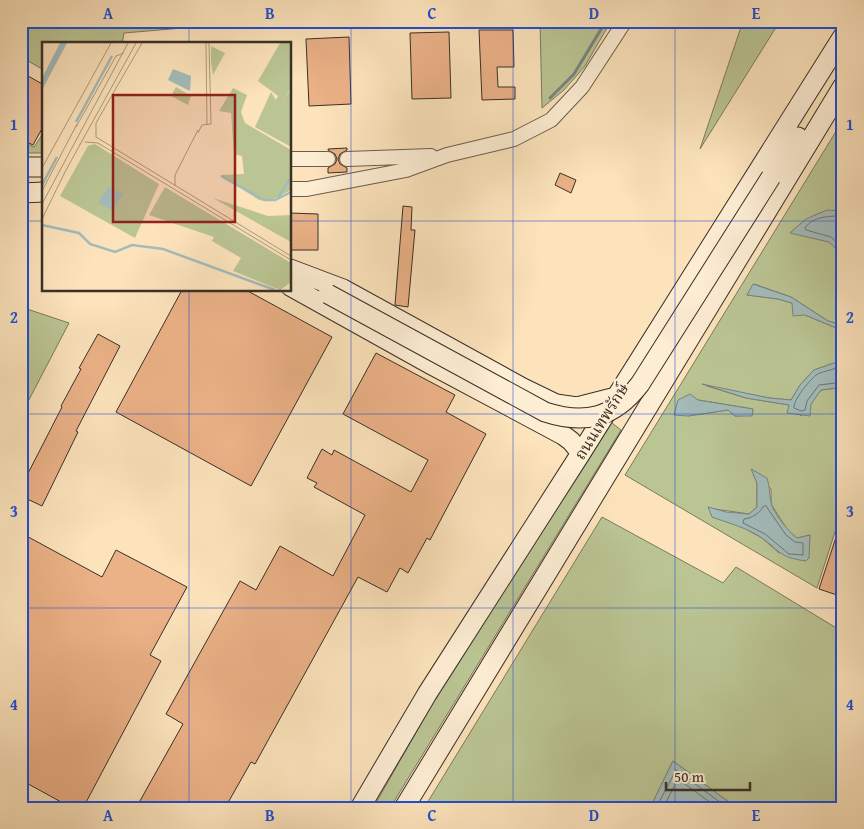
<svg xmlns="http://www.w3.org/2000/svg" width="864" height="829" font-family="'Gentium Book Plus','Noto Serif Thai',serif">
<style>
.green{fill:#bbc594;stroke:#7a7a5e;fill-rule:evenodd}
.water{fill:#a3bcbb;stroke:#798480}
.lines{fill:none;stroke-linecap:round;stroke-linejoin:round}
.shore{stroke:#6e7671;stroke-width:1}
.stream{stroke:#798480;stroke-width:3}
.building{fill:#ebb187;stroke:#393027}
.street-casing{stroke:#6a5d4c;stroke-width:16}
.secondary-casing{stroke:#393027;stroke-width:21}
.street{stroke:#fdedd3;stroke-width:14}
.secondary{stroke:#fdedd3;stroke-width:19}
.secondary-bridge-casing{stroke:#393027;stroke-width:21;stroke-linecap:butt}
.secondary-bridge{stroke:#fdedd3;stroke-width:19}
.grid{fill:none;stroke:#1d4ed8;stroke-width:1;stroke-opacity:0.55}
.labels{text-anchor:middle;stroke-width:5;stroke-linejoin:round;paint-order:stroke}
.street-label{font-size:16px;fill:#393027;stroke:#fdedd3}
.inset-river{fill:none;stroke:#a3bcbb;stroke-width:2.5}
.inset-road{fill:none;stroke:#ae9b80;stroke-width:1}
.view{fill:#8f2418;fill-opacity:0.15;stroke:#8f2418;stroke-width:2.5}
.inset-edge{fill:none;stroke:#393027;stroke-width:2.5}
.neatline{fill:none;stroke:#1d4ed8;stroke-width:2}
.grid-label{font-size:16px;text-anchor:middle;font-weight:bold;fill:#1d4ed8}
</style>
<rect width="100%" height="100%" fill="#fce3bc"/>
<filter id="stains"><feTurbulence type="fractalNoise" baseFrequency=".004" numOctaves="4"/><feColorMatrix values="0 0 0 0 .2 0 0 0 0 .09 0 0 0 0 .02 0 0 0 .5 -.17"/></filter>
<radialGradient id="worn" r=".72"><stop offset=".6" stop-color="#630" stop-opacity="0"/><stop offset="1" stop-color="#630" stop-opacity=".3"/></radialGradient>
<path class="green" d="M21,21H265L124,33L122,44H44V70L21,57Z
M540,21H611L585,66L564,90L542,108Z
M743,21H780L700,149Z
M843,120V211C819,210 808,217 791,232L829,242L843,255V325L828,321L791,297L754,284L747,295L778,299L792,303L805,315L841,330V350L837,362L814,370L800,385L791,400L769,398L707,386L746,398L789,405L801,416L821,390L837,388L843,391V507L817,588L625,475ZM698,400L753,409L752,415L735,416L728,410L688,416ZM752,469L771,489V504L789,532L797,538L810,535L809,546L779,553L762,538L708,508L749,514L757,507V483Z
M44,132V153H21V141L34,147Z
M21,307L69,323L21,415Z
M608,420L621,430L390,808H373L462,652Z
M602,517L723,583L736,567L843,632V808H737L673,761L650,808H424Z"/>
<path class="water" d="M827,210L843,211V255L829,242L790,233L806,219Z
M753,284L791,297L828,321L843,325V391L837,388L821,390L811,404L810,416L787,413L789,405L746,398L702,384L769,398L791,400L800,385L814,370L837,362L841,350V330L805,315L793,316L792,303L778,299L747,295Z
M690,394L698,400L753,409L752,416H735L728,410L688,416L674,415L678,400Z
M751,469L767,478C770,488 769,492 771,502C772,512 789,532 797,538L810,535L809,558L806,561C778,557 782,552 762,538C748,528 728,523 712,517L708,507L726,512L749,514L757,507V483Z
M673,761L737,808H650Z"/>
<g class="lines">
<path class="shore" d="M843,216C830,216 813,216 805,228L806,230L831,237L843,248
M843,360C839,372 825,369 816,375C809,381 793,400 794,408L801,411L805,410L807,401L819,385L836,383L843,385
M766,506L786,535L795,542L803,543V555L789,554L765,534L743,523L744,519C752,518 759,514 763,507Z
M656,808L676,770L728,808
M663,808L678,779L718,808"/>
<path class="stream" d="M550,98L574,74L606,21"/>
</g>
<path class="building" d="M479,30H513L514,67H497L498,87H515V99L482,100Z
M449,32L451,98L412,99L410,33Z
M349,37L351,104L309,106L306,39Z
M21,72L44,85V125L33,145L21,139Z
M347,148V150L340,154L338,159L340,164L347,168V172L328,173V168L335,164L337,159L335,154L328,150V149Z
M560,173L576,180L571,193L555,185Z
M403,206L412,207L411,230H415L408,307L395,305Z
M290,213L318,214V250H290Z
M182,290H246L332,337L251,486L116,412Z
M98,334L120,346L76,431L78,432L42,506L21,496V487L62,407L61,406L81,369L79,368Z
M376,353L455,395L446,412L486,434L430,540L427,538L408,573L400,568L387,592L358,577L255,764L251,762L225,808H136L183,724L166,714L240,581L256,590L280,546L333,576L365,515L314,487L317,483L307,478L322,449L332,455L334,450L411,492L428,460L343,414Z
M841,522L843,523V597L819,589Z
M21,533L102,577L116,550L187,587L150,655L161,661L83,808H72L21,780Z"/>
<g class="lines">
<defs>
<path id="street" d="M290,159H328
M347,159L431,156
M290,189H307L406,170L447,155L514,139L551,120L582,87L625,21"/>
<path id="secondary" d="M21,167H44
M771,177L798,137
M21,193L44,192
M290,269L343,289L523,388L556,404L577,407L616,397
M290,286L430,364L563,435L571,441L581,453
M360,808L427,694L581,453L843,36
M404,808L843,86"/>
</defs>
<use href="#street" class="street-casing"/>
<use href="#secondary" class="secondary-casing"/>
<use href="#street" class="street"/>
<use href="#secondary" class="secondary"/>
<defs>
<path id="secondary-bridge" d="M328,294L545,412C585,425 614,418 640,384L771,177"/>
</defs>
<use href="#secondary-bridge" class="secondary-bridge-casing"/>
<use href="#secondary-bridge" class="secondary-bridge"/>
</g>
<path class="grid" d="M189,21V44M351,21V808M513,21V808M675,21V808M21,221H44M290,221H843M189,290V808M21,414H843M21,608H843"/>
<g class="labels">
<g class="street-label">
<text transform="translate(601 421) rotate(-58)" y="6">ถนนเทพรักษ์</text>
</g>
</g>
<g transform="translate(42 42)">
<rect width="249" height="249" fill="#fce3bc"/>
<path d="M238,1H249V46L240,61L249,47V105L213,85L229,50L234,58L236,54L216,39ZM169,4L183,11L171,33L169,20ZM134,45L149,54L146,63L129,54ZM191,46L205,53L199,70L203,81L249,108V148L228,159L217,158L178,133L202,132L200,114L192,112L189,71L177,69ZM53,102L117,142L93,196L18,154L46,104ZM123,145L249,221V240L238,248L191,229L199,216L170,199L172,195L107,173ZM171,156L226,174L249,173V200Z" fill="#bbc594"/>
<path d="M18,1H25L0,48V36ZM131,27L149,34L148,49L126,38ZM66,145L81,152L70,168L56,161Z" fill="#a3bcbb"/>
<path class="inset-river" d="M34,80L70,14M179,134L222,158H233L249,150M0,143L15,115M236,156L249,135M0,183L37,191L48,202L73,210L90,203L121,207L233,248"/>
<path class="inset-road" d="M164,1L165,82M54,81V95L249,214M54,81L100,1M34,85L74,14L82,11M156,91L160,83L169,82L167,1M43,100L56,101L249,218M0,126L69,1M133,144V133L156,88M0,149L35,82M0,162L86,1M0,177L24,128L94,1"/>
<path class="view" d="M71,53H193V180H71Z"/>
<rect width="249" height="249" class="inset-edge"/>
</g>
<rect width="864" height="829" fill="none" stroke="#fce3bc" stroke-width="55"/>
<path d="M666 782v8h84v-8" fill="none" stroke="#393027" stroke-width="2.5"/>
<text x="674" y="782" font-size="15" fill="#393027" stroke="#fdedd3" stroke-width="4" paint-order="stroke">50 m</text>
<rect x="28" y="28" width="808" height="774" class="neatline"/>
<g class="grid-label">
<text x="108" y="19">A</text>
<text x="270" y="19">B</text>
<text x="432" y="19">C</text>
<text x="594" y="19">D</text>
<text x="756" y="19">E</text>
<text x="14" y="130">1</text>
<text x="850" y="130">1</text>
<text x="14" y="323">2</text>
<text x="850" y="323">2</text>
<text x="14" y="517">3</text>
<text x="850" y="517">3</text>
<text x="14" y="710">4</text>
<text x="850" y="710">4</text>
<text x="108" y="821">A</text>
<text x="270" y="821">B</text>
<text x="432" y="821">C</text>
<text x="594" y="821">D</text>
<text x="756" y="821">E</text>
</g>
<rect width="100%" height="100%" filter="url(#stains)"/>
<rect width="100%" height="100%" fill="url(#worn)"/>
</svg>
